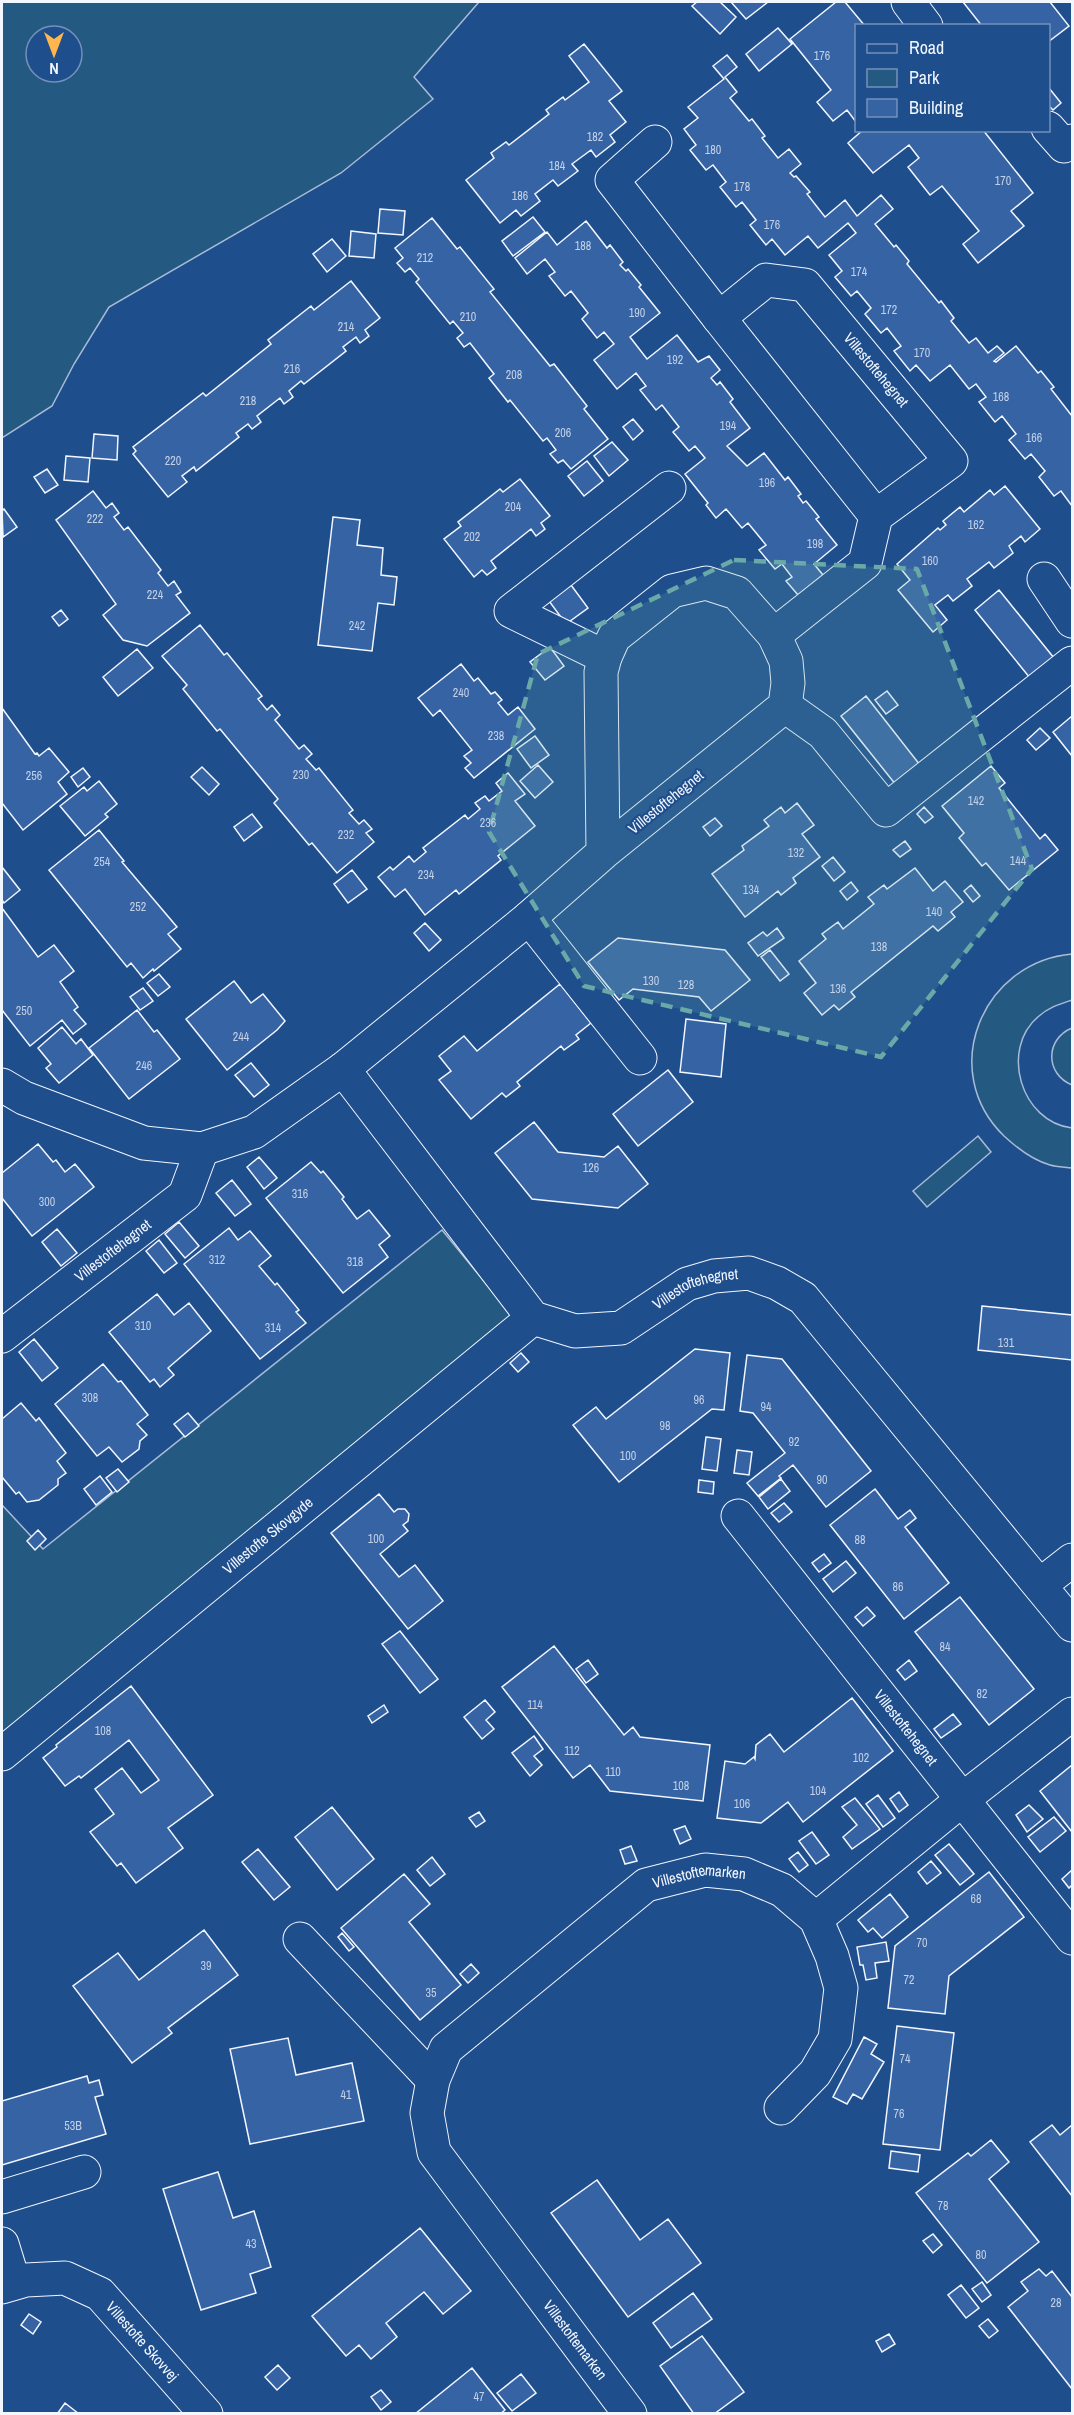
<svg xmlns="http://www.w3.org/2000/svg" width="1074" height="2415" font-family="'Archivo Narrow',sans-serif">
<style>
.green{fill:#245a82;stroke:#a8bbd7;stroke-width:1.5;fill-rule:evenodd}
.building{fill:#3563a3;stroke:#f2f6ff;stroke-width:1.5}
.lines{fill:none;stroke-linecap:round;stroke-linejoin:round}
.minor-casing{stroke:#f2f6ff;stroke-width:35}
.minor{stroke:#1f4e8c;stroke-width:33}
.marked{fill:#6aa9a8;fill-opacity:0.2;stroke:#6aa9a8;stroke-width:4.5;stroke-dasharray:12 8;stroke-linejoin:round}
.labels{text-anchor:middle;stroke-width:4.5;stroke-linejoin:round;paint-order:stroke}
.number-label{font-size:12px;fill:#c3d1e8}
.street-label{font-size:15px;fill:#f2f6ff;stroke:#1f4e8c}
</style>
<rect width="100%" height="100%" fill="#1f4e8c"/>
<path class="green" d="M2,2H479L414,77L433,99L341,173L109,307L74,364L52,406L2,438ZM36,36H72V72H36Z
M1072,954V1000C1060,1004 1049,1007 1039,1016C999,1049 1021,1122 1072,1128V1168C1065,1167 1057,1167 1050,1165C1032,1160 1017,1148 1004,1136C937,1071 982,962 1072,954Z
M1072,1028V1085C1045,1074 1045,1039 1072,1028Z
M978,1136L991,1152L927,1207L913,1191Z
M442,1230L515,1319L2,1733V1505L43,1549Z"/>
<path class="building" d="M697,2H720L736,17L720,34L692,6Z
M731,2H768L746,19Z
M836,2H845L865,26H856V122L847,110L833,121L817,102L831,90L790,39Z
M963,2H1050L1069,26L1048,42V26H982Z
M778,28L792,44L759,71L746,54Z
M584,44L622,91L609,101L626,122L610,135L615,142L596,157L591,150L572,164L578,171L558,186L553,180L535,194L540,201L521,216L516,210L500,223L466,180L494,158L491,153L506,142L509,145L549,114L546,110L563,97L565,100L589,82L569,56Z
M727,55L737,67L725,77L737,92L730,98L749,121L752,119L765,136L762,138L778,158L789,149L801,164L790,173L794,177L796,176L810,192L807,194L825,217L845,200L857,216L881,195L893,209L875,224L894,247L896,245L909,261L907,264L939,303L941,301L954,318L951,321L969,343L976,338L988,353L997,346L1004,353L994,361L996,362L1016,346L1038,373L1041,371L1054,387L1051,389L1072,416V506L1061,491L1054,496L1039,477L1045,471L1031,454L1025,459L1009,440L1016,434L1002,416L995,422L979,402L986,397L976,384L969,389L950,365L930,381L916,365L910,371L894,351L901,346L887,328L881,333L865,314L871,308L857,291L851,296L835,277L842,271L829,255L856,233L848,223L818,248L808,236L785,255L772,239L766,245L750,225L756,220L742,202L736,207L720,187L726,182L713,165L706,170L690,150L696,145L684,129L698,118L688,107L724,79L713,66Z
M1049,88L1061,103L1053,110L1048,105Z
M983,130L1033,193L1011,211L1024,226L978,263L963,244L979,231L942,186L930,195L908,167L919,158L909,145L873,173L848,143L863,130Z
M380,209L405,211L403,235L378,233Z
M533,217L545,232L513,256L502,241Z
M432,218L457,249L460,247L494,289L490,292L550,366L554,364L587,406L584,409L608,439L571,469L563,460L558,463L550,454L556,450L547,438L543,441L510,400L508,402L489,378L494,374L470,343L464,347L457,338L463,333L453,321L450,324L416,282L419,279L410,268L405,272L397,263L403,258L395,248Z
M586,221L607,248L610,245L623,262L620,265L626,271L628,269L641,285L639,287L660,313L630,337L647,359L677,335L698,362L709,356L720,370L711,378L717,385L720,382L733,399L730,402L750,428L727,446L747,466L764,453L785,480L788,477L801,494L798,496L803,503L806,501L819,517L816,519L837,545L814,564L823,575L798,595L786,581L792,577L782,564L775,569L759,550L766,545L748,523L742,528L726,509L716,518L706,505L708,503L685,474L705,458L695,446L689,451L673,432L679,427L662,405L656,410L640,390L646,386L636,373L617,389L594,360L614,344L604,332L597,338L582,319L588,313L571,291L565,296L549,276L555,272L545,259L527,274L515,258L547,232L557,245Z
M351,231L376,234L374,258L349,256Z
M332,239L346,256L327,272L313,254Z
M351,281L380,318L365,330L369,336L360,343L356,337L343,347L346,351L304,384L301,381L289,391L293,397L284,404L280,398L257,416L261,422L252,429L248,424L236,433L239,437L196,471L194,467L182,476L187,482L168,497L133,454L136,451L133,447L203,393L206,396L271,344L268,340L311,306L314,310Z
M633,419L643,431L633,440L623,427Z
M94,434L118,436L117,460L92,458Z
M612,442L628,460L609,476L594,456Z
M66,456L90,458L88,482L64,480Z
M587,461L603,481L584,496L568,476Z
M47,469L58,485L45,493L34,477Z
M520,479L550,516L541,523L545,529L536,536L531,529L491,561L496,568L487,575L482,570L474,577L444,539L461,526L458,522L500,489L503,492Z
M1005,486L1040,529L1025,542L1021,536L1009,546L1013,553L994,568L989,562L967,579L972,586L953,601L948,595L935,605L947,620L933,632L898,590L910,580L897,564L938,528L940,530L946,525L943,521L960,507L964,512L990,490L994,495Z
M93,491L106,508L112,503L119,513L114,517L124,530L128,527L161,570L158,573L168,586L174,581L181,592L176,595L190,613L147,646L123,640L103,615L116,604L56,520Z
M4,509L17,527L3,537L2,511Z
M333,517L360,520L357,545L383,548L381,575L397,577L394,605L378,603L372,651L318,645Z
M571,585L588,608L566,624L549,601Z
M999,590L1054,658L1030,678L975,610Z
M61,610L68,619L59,626L52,617Z
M200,625L224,655L227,653L262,696L258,699L267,710L272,705L280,715L275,720L299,749L304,745L312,754L306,759L316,770L319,768L353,810L349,813L359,824L364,820L372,829L366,833L374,842L337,873L312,843L309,845L274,803L278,799L220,729L217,731L183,689L187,685L162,656Z
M550,647L564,666L545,680L530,662Z
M137,649L153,668L118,696L103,677Z
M461,664L474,681L478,678L491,694L495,692L502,700L498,703L508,715L518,707L535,729L474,778L465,768L471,763L464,756L472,750L440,710L433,716L418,698Z
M887,691L898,705L886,714L875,700Z
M866,696L920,765L896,785L841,716Z
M2,708L35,754L37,753L39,756L49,748L69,772L58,782L67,794L23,830L2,803Z
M1072,716V756L1053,732Z
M1040,728L1050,738L1036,750L1027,740Z
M535,736L549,755L531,768L517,749Z
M538,765L553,782L535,798L520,781Z
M991,766L1005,783L999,788L1040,839L1045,834L1058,850L1009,890L986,863L982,866L959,838L964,833L942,806Z
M202,767L219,784L209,795L191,777Z
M83,768L90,777L78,787L71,777Z
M508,773L525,794L515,801L535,826L498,856L501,860L459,894L456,890L425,915L405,889L395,897L378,877L390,867L393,870L409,856L414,862L426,852L423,848L465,815L468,819L480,809L475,803L485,796L489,801L502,791L496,783Z
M99,781L117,804L105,814L108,817L85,836L60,806L84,787L87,791Z
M797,803L814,825L802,834L820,857L793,878L796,883L781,895L778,891L745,917L712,874L744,850L742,846L769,826L764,820L781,807L785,813Z
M924,807L933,817L925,823L917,814Z
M252,814L262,827L244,841L234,827Z
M715,818L722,826L710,836L703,827Z
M99,830L124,861L122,862L177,927L168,934L181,949L154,971L153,969L143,978L131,963L127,967L49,870Z
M905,841L911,849L900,857L893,850Z
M833,857L845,872L834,881L822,866Z
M2,867L20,890L4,903L2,900Z
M915,868L933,891L945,881L963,902L951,912L955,917L938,931L933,926L851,992L855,997L839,1010L834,1005L822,1015L804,993L816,983L799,961L826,939L822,934L838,922L843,929L874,904L868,897L884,885L887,889Z
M352,870L367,889L348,903L334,884Z
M851,882L858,891L847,900L840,891Z
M971,885L980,896L973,902L964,891Z
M2,908L38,957L54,945L74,971L60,982L78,1007L74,1010L86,1024L73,1034L62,1020L30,1046L2,1010Z
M425,923L441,940L429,951L414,933Z
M777,928L784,938L758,956L748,943L763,932L767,936Z
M618,938L725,950L750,980L711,1011L699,997L633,989L619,1000L588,962Z
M770,950L789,974L780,981L761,957Z
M159,974L170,987L158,996L147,983Z
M234,981L251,1003L263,994L285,1021L277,1030L227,1070L186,1019Z
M560,984L591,1023L576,1035L579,1039L564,1050L561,1046L517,1082L520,1086L506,1097L502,1093L471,1119L439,1080L451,1071L439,1056L464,1036L477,1051Z
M143,988L153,1001L140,1010L130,997Z
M137,1010L154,1032L157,1030L180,1059L129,1099L89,1048Z
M686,1019L726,1024L721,1077L680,1072Z
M62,1027L76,1044L81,1039L93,1055L59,1083L46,1068L51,1064L38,1048Z
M251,1063L269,1085L254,1097L235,1075Z
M668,1070L693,1102L638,1146L613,1114Z
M534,1122L558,1152L604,1157L618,1146L648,1184L618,1208L532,1199L495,1153Z
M38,1144L53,1162L56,1160L65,1172L75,1164L94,1187L32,1236L2,1198V1173Z
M259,1157L277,1178L264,1189L247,1167Z
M311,1162L321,1173L323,1171L344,1197L342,1199L357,1219L369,1210L390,1236L379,1245L388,1257L343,1293L266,1198Z
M232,1180L251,1204L235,1216L216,1193Z
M179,1222L199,1246L185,1258L165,1234Z
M229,1228L238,1240L250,1231L271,1256L259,1266L275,1285L277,1283L299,1310L296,1312L306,1323L260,1359L184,1264Z
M57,1229L77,1253L61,1266L42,1242Z
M159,1240L177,1263L164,1273L146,1251Z
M157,1294L174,1315L189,1303L211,1331L168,1368L174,1375L160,1387L154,1379L150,1382L109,1332Z
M982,1306L1072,1315V1360L978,1350Z
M34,1339L58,1368L42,1381L19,1352Z
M695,1349L730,1353L724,1410L712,1409L619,1482L573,1425L596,1407L606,1419Z
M521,1353L529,1362L518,1372L510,1363Z
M747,1355L782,1359L871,1471L826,1507L793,1465L779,1476L781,1478L758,1496L747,1483L785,1453L753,1413L740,1411Z
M103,1364L118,1382L121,1381L148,1415L137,1424L147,1435L140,1441L139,1449L122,1462L109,1447L97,1456L55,1404Z
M21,1403L36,1421L39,1418L66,1453L57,1461L66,1473L58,1479V1485L39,1500L27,1502L19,1492L16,1494L2,1477V1419Z
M188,1413L199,1426L185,1437L174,1424Z
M706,1437L721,1439L717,1471L702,1469Z
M737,1450L752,1452L749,1475L734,1473Z
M118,1469L129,1482L117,1492L106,1478Z
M100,1476L112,1492L96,1505L84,1489Z
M781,1479L790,1491L768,1509L759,1497Z
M699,1480L714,1482L713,1494L698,1492Z
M875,1489L898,1519L910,1510L916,1518L905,1527L949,1583L904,1619L830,1525Z
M379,1494L394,1512L398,1509H405L409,1514L408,1521L403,1525L408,1531L380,1554L399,1577L415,1565L443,1601L408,1629L331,1533Z
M784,1503L792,1512L779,1522L771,1513Z
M38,1530L46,1539L35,1550L27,1541Z
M824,1554L831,1563L819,1572L812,1563Z
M846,1561L856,1573L833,1592L823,1579Z
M960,1597L1034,1689L989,1725L915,1632Z
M867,1607L875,1616L863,1626L855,1617Z
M400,1631L438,1679L420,1693L382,1644Z
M554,1646L624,1735L633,1727L640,1737L710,1745L703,1801L610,1791L590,1765L573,1778L502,1687Z
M588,1660L598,1674L586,1683L576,1669Z
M909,1660L917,1671L905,1680L897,1670Z
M131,1686L213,1795L168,1828L183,1848L136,1883L121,1863L117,1866L90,1832L114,1814L95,1789L122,1768L141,1793L159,1780L129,1740L81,1778L79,1776L65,1786L43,1758L57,1747L56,1745Z
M852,1698L893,1751L803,1822L788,1802L761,1823L717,1818L725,1761L745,1764L754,1757L755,1759L756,1745L770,1734L784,1752Z
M485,1700L495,1712L486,1720L494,1729L482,1739L464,1717Z
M384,1705L388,1712L372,1723L368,1716Z
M953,1714L961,1724L941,1738L934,1729Z
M534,1736L543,1749L534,1756L542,1765L530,1776L512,1753Z
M1072,1765V1832L1040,1791Z
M899,1792L908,1805L899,1812L890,1799Z
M878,1795L895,1818L883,1827L866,1804Z
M855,1798L880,1829L852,1849L843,1837L857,1825L842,1807Z
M1029,1805L1043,1819L1027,1832L1016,1815Z
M332,1807L374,1859L337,1890L295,1837Z
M479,1812L485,1821L476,1827L469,1818Z
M1054,1817L1066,1831L1040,1852L1028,1837Z
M685,1826L691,1839L680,1844L674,1830Z
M812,1832L829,1855L816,1864L799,1841Z
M949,1844L974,1874L960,1885L935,1855Z
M631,1846L637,1861L625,1864L620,1850Z
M258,1849L290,1887L274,1900L242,1862Z
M798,1852L808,1865L799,1872L789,1859Z
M432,1857L445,1874L430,1886L417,1870Z
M931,1861L941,1873L927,1884L918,1872Z
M1072,1870V1885L1069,1888L1062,1879Z
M989,1872L1024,1917L949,1976L945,2014L888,2008L895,1946Z
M404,1874L430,1904L409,1922L461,1985L420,2020L341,1928Z
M890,1894L908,1917L882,1938L873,1928L868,1932L858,1920Z
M204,1930L238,1975L168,2028L172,2033L132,2063L73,1986L118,1953L139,1980Z
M342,1933L354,1947L349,1951L338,1937Z
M886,1942L889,1961L875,1963L877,1978L866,1980L863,1965H860L857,1947Z
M471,1964L479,1973L468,1983L460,1974Z
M897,2026L954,2033L940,2150L883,2144Z
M864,2037L877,2044L871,2054L884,2062L862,2099L853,2094L847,2104L833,2097Z
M288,2038L296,2075L352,2063L364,2121L250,2144L230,2049Z
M87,2076L89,2083L99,2080L103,2095L95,2097L106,2134L2,2165V2101Z
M1052,2125L1060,2135L1072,2125V2196L1030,2142Z
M991,2140L1009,2162L989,2179L1039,2242L987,2283L916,2193L968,2153L971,2156Z
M891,2151L920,2155L918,2172L889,2168Z
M218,2172L233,2218L254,2211L271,2267L250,2274L256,2293L201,2310L163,2189Z
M597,2180L640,2240L668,2219L701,2263L628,2317L551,2213Z
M420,2228L471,2291L443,2314L424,2292L386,2323L397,2337L371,2359L359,2345L346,2356L312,2316Z
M933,2234L942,2245L933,2253L923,2241Z
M1039,2269L1046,2276L1052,2271L1072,2297V2389L1008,2307L1028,2291L1021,2282Z
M982,2282L991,2295L982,2302L972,2289Z
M961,2285L979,2308L966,2318L948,2295Z
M693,2293L712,2319L671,2348L653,2323Z
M29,2314L41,2322L33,2334L21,2325Z
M988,2319L998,2331L989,2338L979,2326Z
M889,2334L895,2344L882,2352L876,2341Z
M702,2336L744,2392L714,2414H694L660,2366Z
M278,2365L290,2378L277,2390L265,2377Z
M472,2368L505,2410L500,2414H415Z
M521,2374L536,2393L512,2411L497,2393Z
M381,2390L391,2402L381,2410L371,2397Z
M65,2403L79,2414H57Z"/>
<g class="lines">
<defs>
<g id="minor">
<path d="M908,2L926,26"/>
<path d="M1048,128L1064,146L1072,141"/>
<path d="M655,142L612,180L719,318"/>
<path d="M1044,579L1072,621"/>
<path d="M774,635L865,563L876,516L951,461L805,285L766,280L719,318L876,516"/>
<path d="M605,657L511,611L669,488"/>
<path d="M785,706L823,733L886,810L1072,663"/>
<path d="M529,918L640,1058"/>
<path id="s1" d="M343,1069L533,1318L575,1331L621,1328L687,1284L714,1276L749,1273L777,1283L803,1298L1072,1625"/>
<path d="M2,1085L24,1098L144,1143L202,1149L254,1132L343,1069L529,918L603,853L601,672L605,657L614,637L672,591L706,583L737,593L774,635L786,661L788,683L785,706L603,853"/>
<path id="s2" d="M2,1336L185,1195L202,1149"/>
<path id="s3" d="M738,1516L1072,1938"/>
<path d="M1040,1585L1072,1560"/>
<path id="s4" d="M2,1754L533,1318"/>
<path d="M816,1919L963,1799L1072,1714"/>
<path d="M300,1939L433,2080"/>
<path d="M2,2197L84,2172"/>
<path d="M2,2244L14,2283"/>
<path id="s5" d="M2,2287L26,2280L65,2278L100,2294L206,2414"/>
<path id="s6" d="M630,2414L434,2152L427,2113L433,2080L446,2049L646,1885L705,1870L744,1874L782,1890L816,1919L832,1956L841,1988L835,2039L815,2073L781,2108"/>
</g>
</defs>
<use href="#minor" class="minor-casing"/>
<use href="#minor" class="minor"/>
</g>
<path class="marked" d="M734,560L917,569L1032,869L881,1057L584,986L489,832L538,654Z"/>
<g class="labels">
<g class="number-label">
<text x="822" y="60">176</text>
<text x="595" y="141">182</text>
<text x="713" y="154">180</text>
<text x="557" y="170">184</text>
<text x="1003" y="185">170</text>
<text x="742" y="191">178</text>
<text x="520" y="200">186</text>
<text x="772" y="229">176</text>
<text x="583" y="250">188</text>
<text x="425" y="262">212</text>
<text x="859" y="276">174</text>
<text x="889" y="314">172</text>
<text x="637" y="317">190</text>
<text x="468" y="321">210</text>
<text x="346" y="331">214</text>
<text x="922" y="357">170</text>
<text x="675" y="364">192</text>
<text x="292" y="373">216</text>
<text x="514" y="379">208</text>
<text x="1001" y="401">168</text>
<text x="248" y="405">218</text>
<text x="728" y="430">194</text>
<text x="563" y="437">206</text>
<text x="1034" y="442">166</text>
<text x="173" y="465">220</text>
<text x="767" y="487">196</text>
<text x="513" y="511">204</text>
<text x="95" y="523">222</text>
<text x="976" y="529">162</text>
<text x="472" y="541">202</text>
<text x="815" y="548">198</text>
<text x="930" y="565">160</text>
<text x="155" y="599">224</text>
<text x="357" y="630">242</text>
<text x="461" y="697">240</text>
<text x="496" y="740">238</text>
<text x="301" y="779">230</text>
<text x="34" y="780">256</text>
<text x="976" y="805">142</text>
<text x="488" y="827">236</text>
<text x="346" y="839">232</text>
<text x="796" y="857">132</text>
<text x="1018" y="865">144</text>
<text x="102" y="866">254</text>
<text x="426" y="879">234</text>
<text x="751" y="894">134</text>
<text x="138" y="911">252</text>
<text x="934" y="916">140</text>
<text x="879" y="951">138</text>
<text x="651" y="985">130</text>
<text x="686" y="989">128</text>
<text x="838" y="993">136</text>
<text x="24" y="1015">250</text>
<text x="241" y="1041">244</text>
<text x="144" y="1070">246</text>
<text x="591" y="1172">126</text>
<text x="300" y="1198">316</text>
<text x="47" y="1206">300</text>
<text x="217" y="1264">312</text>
<text x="355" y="1266">318</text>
<text x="143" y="1330">310</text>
<text x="273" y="1332">314</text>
<text x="1006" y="1347">131</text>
<text x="90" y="1402">308</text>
<text x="699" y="1404">96</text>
<text x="766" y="1411">94</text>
<text x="665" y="1430">98</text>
<text x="794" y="1446">92</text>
<text x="628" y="1460">100</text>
<text x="822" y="1484">90</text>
<text x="376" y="1543">100</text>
<text x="860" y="1544">88</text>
<text x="898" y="1591">86</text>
<text x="945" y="1651">84</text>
<text x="982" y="1698">82</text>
<text x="535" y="1709">114</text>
<text x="103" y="1735">108</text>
<text x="572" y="1755">112</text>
<text x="861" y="1762">102</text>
<text x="613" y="1776">110</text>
<text x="681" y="1790">108</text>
<text x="818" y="1795">104</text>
<text x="742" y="1808">106</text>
<text x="976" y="1903">68</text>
<text x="922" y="1947">70</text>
<text x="206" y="1970">39</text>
<text x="909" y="1984">72</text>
<text x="431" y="1997">35</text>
<text x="905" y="2063">74</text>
<text x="346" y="2099">41</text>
<text x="899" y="2118">76</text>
<text x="73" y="2130">53B</text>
<text x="943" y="2210">78</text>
<text x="251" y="2248">43</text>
<text x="981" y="2259">80</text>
<text x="1056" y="2307">28</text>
<text x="479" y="2401">47</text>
</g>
<g class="street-label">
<text transform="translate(876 370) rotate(50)" y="5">Villestoftehegnet</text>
<text transform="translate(666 802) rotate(-39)" y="5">Villestoftehegnet</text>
<text dy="5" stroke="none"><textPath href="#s2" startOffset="140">Villestoftehegnet</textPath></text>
<text dy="5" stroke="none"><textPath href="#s1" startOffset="489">Villestoftehegnet</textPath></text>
<text dy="5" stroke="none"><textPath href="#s4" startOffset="344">Villestofte Skovgyde</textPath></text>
<text dy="5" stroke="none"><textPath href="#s3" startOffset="270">Villestoftehegnet</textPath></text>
<text dy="5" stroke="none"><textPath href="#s6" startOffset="747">Villestoftemarken</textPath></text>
<text transform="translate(575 2340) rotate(53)" y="5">Villestoftemarken</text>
<text dy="5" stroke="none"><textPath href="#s5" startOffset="166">Villestofte Skovvej</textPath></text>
</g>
</g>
<rect width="1074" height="2415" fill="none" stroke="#f2f6ff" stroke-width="6"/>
<rect x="855" y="24" width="195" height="108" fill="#1f4e8c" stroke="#7391ba" stroke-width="1.5"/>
<rect x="867" y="44" width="30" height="9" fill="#1f4e8c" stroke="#7391ba" stroke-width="1.5"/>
<text x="909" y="54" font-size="18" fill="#f2f6ff">Road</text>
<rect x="867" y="69" width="30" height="18" fill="#245a82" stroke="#7391ba" stroke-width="1.5"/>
<text x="909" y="84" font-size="18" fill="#f2f6ff">Park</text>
<rect x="867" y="99" width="30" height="18" fill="#3563a3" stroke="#7391ba" stroke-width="1.5"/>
<text x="909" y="114" font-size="18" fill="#f2f6ff">Building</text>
<g transform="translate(54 54) rotate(180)"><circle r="28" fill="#1f4e8c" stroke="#7391ba" stroke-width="1.5"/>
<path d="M0-4.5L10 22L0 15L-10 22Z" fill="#ffb74d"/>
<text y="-9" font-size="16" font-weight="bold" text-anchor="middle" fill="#f2f6ff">N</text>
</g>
</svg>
